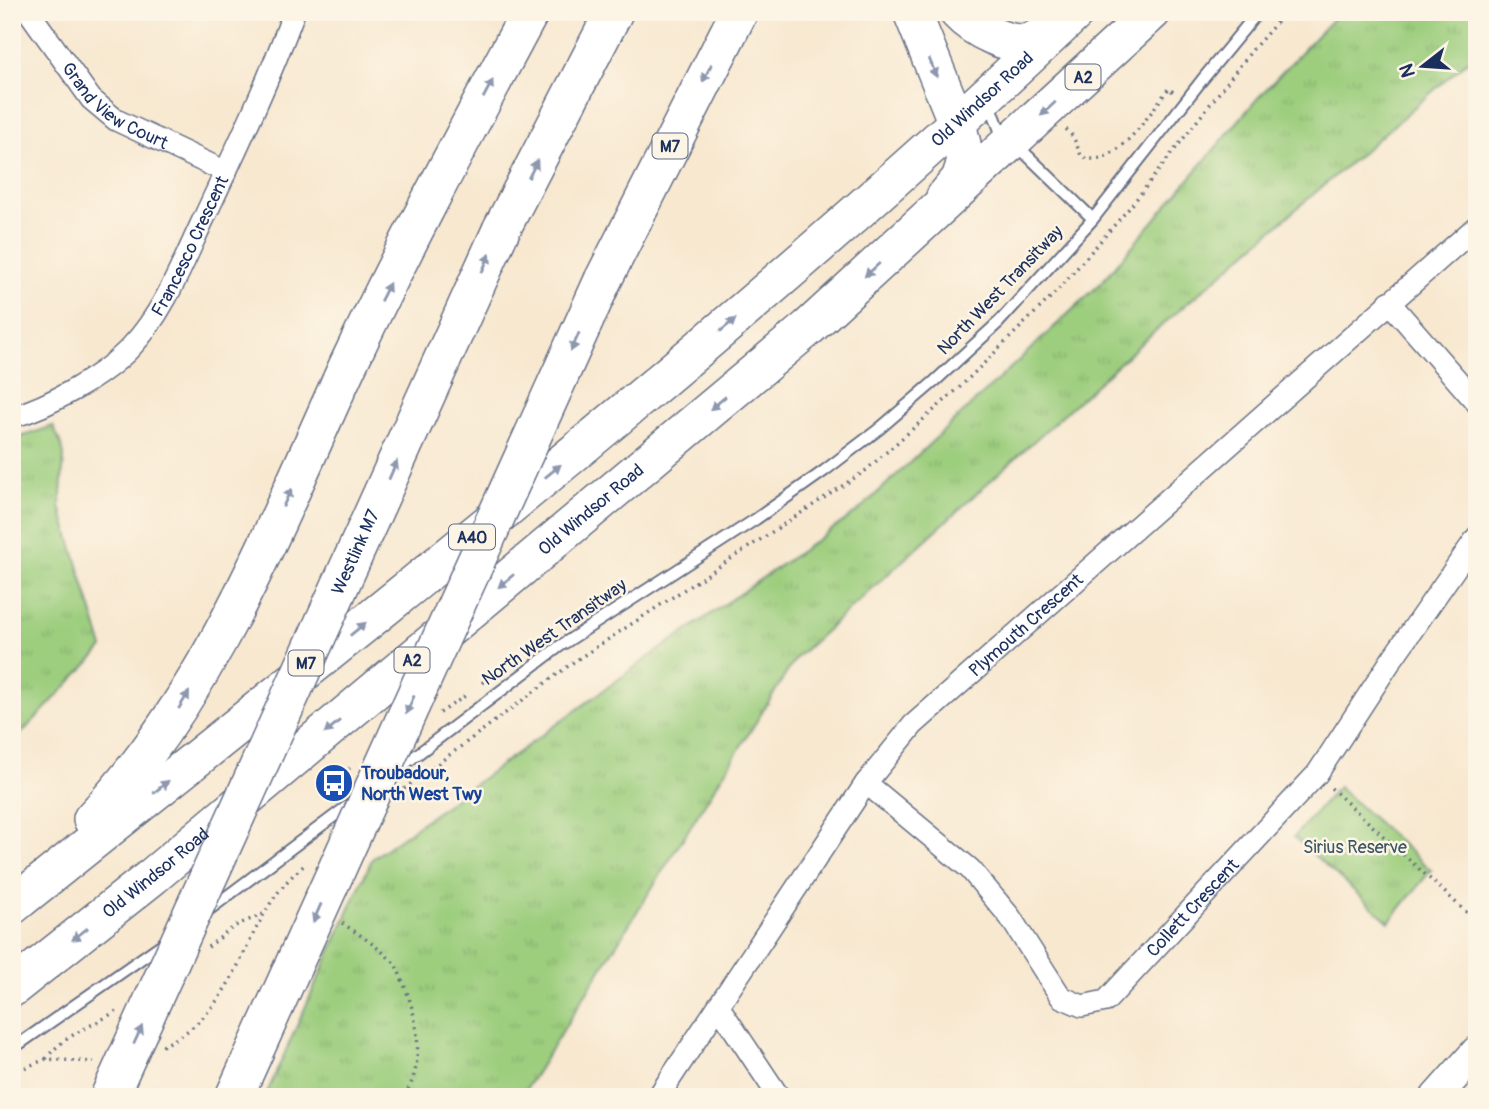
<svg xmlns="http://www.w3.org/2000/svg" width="1489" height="1109" font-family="Pangolin,sans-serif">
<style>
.park{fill:url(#park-tufts);stroke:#5c7e6e;stroke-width:2}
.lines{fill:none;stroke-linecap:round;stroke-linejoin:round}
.lane-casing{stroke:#687086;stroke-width:14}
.street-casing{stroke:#687086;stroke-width:24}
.secondary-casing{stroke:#687086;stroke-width:33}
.highway-casing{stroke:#687086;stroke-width:40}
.path{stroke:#687086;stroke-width:3.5;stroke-dasharray:2 5;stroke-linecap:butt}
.lane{stroke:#fff;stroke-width:10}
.street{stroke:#fff;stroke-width:21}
.secondary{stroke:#fff;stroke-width:30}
.highway{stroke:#fff;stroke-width:37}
.highway-bridge-casing{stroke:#687086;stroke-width:40;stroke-linecap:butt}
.highway-bridge{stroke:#fff;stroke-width:37}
.oneway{fill:#8d97ae}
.labels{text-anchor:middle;stroke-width:5;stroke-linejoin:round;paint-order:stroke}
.shield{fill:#fcf5e5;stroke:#5e6a86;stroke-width:2}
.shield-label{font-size:16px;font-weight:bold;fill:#1b2f5e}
.street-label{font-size:18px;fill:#1b2f5e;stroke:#fcf5e5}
.transit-label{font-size:18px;font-weight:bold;fill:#164399;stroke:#fcf5e5;text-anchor:start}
.park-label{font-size:18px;fill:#3c5766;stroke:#fcf5e5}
</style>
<defs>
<pattern id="park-tufts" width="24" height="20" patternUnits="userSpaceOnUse" patternTransform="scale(1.75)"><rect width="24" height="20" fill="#9dce7e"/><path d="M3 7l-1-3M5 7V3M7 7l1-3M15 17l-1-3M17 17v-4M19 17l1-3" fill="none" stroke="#87b16f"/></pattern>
</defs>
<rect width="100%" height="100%" fill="#fcf5e5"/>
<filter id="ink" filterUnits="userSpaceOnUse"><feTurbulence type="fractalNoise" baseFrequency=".0143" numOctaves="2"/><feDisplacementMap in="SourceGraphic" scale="14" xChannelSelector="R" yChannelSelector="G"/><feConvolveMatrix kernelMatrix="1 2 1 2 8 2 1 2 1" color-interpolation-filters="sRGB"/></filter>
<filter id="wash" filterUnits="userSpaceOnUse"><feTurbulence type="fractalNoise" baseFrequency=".00686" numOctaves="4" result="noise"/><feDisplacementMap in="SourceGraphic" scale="28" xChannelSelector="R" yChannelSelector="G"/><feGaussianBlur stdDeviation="1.57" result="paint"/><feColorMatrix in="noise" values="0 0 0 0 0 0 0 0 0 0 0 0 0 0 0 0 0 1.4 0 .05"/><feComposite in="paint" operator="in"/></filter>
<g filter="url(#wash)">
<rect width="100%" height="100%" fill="#f8e8d0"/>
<path class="park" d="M1339,12H1477V53L1147,338L796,658L521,1097H265L372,859L649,657L857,512L1101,283L1257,99Z
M53,426L62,446L64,456L60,506L103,648L12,743V440Z
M1338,787L1431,870L1389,922L1294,837Z"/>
</g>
<g filter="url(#ink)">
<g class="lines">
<defs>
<path id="lane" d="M990,103L999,128L1093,219
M394,772L560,646L756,519L824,471L879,429L935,381L999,322L1093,219L1202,80L1258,12
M206,912L353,802
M12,1049L165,942"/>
<g id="street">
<path id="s1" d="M29,12L91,99L116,120L226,172"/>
<path d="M1389,302L1477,403"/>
<path id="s2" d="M12,417C50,406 104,376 131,347C165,311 183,262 204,218C236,150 268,83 294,12"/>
<path id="s3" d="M866,783L970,869L1010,917L1061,997L1082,1006L1106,1001L1317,774L1392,659L1477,537"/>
<path d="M719,1007L779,1097"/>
<path id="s4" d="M658,1097L866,783L913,725L1477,226"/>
</g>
<path id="secondary" d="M1436,1097L1477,1051"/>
<g id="highway">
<path d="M912,12L957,123L962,144L965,164L960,179L945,197"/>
<path d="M958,12C973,28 1009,49 1032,41C1041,37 1049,32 1057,27"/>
<path d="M501,230L614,12"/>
<path d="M603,280L739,12"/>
<path d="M92,819C213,691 275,523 348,365C404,246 468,128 530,12"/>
<path id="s5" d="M12,906C374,616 740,331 1076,12"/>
<path id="s6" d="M12,988L153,876L808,328L1152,12"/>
</g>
</defs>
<use href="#lane" class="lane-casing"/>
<use href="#street" class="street-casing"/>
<use href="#secondary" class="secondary-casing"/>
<use href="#highway" class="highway-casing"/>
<path class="path" d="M1066,129C1076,138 1076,146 1082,157C1116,171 1151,111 1169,88L1173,92
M482,683L497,670
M440,713L465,696
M334,783L350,768
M1331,788L1477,922
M404,789L575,661L865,471L960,387L1057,291L1131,206L1253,49L1286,12
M342,923C360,935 379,947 394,963C398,968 400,976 403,982C418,1018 426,1063 404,1097
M208,947L235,926L263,914
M162,1046C248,1006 239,915 306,864
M46,1059C63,1035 92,1027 116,1011
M12,1073L46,1059L94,1062"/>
<use href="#lane" class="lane"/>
<use href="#street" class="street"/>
<use href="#secondary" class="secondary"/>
<use href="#highway" class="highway"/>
<defs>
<g id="highway-bridge">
<path id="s7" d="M109,1097L501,230"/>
<path d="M234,1097L603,280"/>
</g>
</defs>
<use href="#highway-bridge" class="highway-bridge-casing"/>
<use href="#highway-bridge" class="highway-bridge"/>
</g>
<defs><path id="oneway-solid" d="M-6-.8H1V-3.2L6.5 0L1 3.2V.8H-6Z" transform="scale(1.75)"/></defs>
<g class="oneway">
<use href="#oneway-solid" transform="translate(933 68) rotate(68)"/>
<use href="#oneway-solid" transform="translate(707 73) rotate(117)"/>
<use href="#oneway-solid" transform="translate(488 89) rotate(-62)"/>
<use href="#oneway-solid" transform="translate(1048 109) rotate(137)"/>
<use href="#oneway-solid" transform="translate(533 169) rotate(-63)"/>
<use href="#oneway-solid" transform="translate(486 263) rotate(-66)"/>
<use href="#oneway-solid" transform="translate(872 270) rotate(138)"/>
<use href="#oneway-solid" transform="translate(385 292) rotate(-63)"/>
<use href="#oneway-solid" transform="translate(728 325) rotate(-40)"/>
<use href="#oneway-solid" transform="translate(575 342) rotate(114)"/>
<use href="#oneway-solid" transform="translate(718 403) rotate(140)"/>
<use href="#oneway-solid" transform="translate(393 470) rotate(-66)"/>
<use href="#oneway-solid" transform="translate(553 471) rotate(-39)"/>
<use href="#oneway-solid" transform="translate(287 498) rotate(-65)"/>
<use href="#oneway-solid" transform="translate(506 581) rotate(140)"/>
<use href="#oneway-solid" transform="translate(358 629) rotate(-39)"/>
<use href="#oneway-solid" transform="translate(184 700) rotate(-58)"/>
<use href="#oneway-solid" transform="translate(410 705) rotate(114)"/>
<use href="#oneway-solid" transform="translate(332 727) rotate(140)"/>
<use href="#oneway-solid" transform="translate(161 787) rotate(-39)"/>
<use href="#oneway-solid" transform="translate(317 913) rotate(114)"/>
<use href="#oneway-solid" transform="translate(80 934) rotate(142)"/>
<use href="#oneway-solid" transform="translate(138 1035) rotate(-65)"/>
</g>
</g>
<defs>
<symbol id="bus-disc" viewBox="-11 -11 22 22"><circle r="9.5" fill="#1a4fb4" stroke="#fcf5e5"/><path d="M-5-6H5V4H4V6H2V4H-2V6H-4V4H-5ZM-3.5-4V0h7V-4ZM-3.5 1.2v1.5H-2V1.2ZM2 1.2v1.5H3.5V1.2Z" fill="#fff"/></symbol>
</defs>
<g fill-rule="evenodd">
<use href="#bus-disc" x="312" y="761" width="44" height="44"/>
</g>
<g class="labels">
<g class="shield">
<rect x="1065.5" y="64.5" width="35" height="25" rx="5"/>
<rect x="652.5" y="133.5" width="35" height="25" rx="5"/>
<rect x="449" y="524.5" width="46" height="25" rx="5"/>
<rect x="394.5" y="647.5" width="35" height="25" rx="5"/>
<rect x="288.5" y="650.5" width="35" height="25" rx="5"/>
</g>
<g class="shield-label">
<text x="1083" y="83">A2</text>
<text x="670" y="152">M7</text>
<text x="472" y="543">A40</text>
<text x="412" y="666">A2</text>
<text x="306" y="669">M7</text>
</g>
<g class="street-label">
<text dy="6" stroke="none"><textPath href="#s5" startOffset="1262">Old Windsor Road</textPath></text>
<text dy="6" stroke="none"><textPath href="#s1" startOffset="130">Grand View Court</textPath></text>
<text dy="6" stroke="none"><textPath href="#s2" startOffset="257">Francesco Crescent</textPath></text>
<text transform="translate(1000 290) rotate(-46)" y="6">North West Transitway</text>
<text dy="6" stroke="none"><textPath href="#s6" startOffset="751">Old Windsor Road</textPath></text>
<text dy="6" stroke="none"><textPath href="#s7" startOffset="598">Westlink M7</textPath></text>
<text dy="6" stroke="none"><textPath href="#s4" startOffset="602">Plymouth Crescent</textPath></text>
<text transform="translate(554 632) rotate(-35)" y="6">North West Transitway</text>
<text dy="6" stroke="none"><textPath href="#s6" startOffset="184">Old Windsor Road</textPath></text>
<text dy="6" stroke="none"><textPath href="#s3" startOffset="467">Collett Crescent</textPath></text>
</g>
<g class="transit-label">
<text x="361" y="779">Troubadour,<tspan x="361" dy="21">North West Twy</tspan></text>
</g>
<g class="park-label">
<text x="1355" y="853">Sirius Reserve</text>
</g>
</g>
<rect width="1489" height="1109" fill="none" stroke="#fcf5e5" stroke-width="42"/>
<g transform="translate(1423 66) rotate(253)" stroke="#fcf5e5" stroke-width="5" paint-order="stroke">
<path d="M0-5L12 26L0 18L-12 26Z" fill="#1b2f5e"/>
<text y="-10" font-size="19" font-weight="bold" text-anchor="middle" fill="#1b2f5e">N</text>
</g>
</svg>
